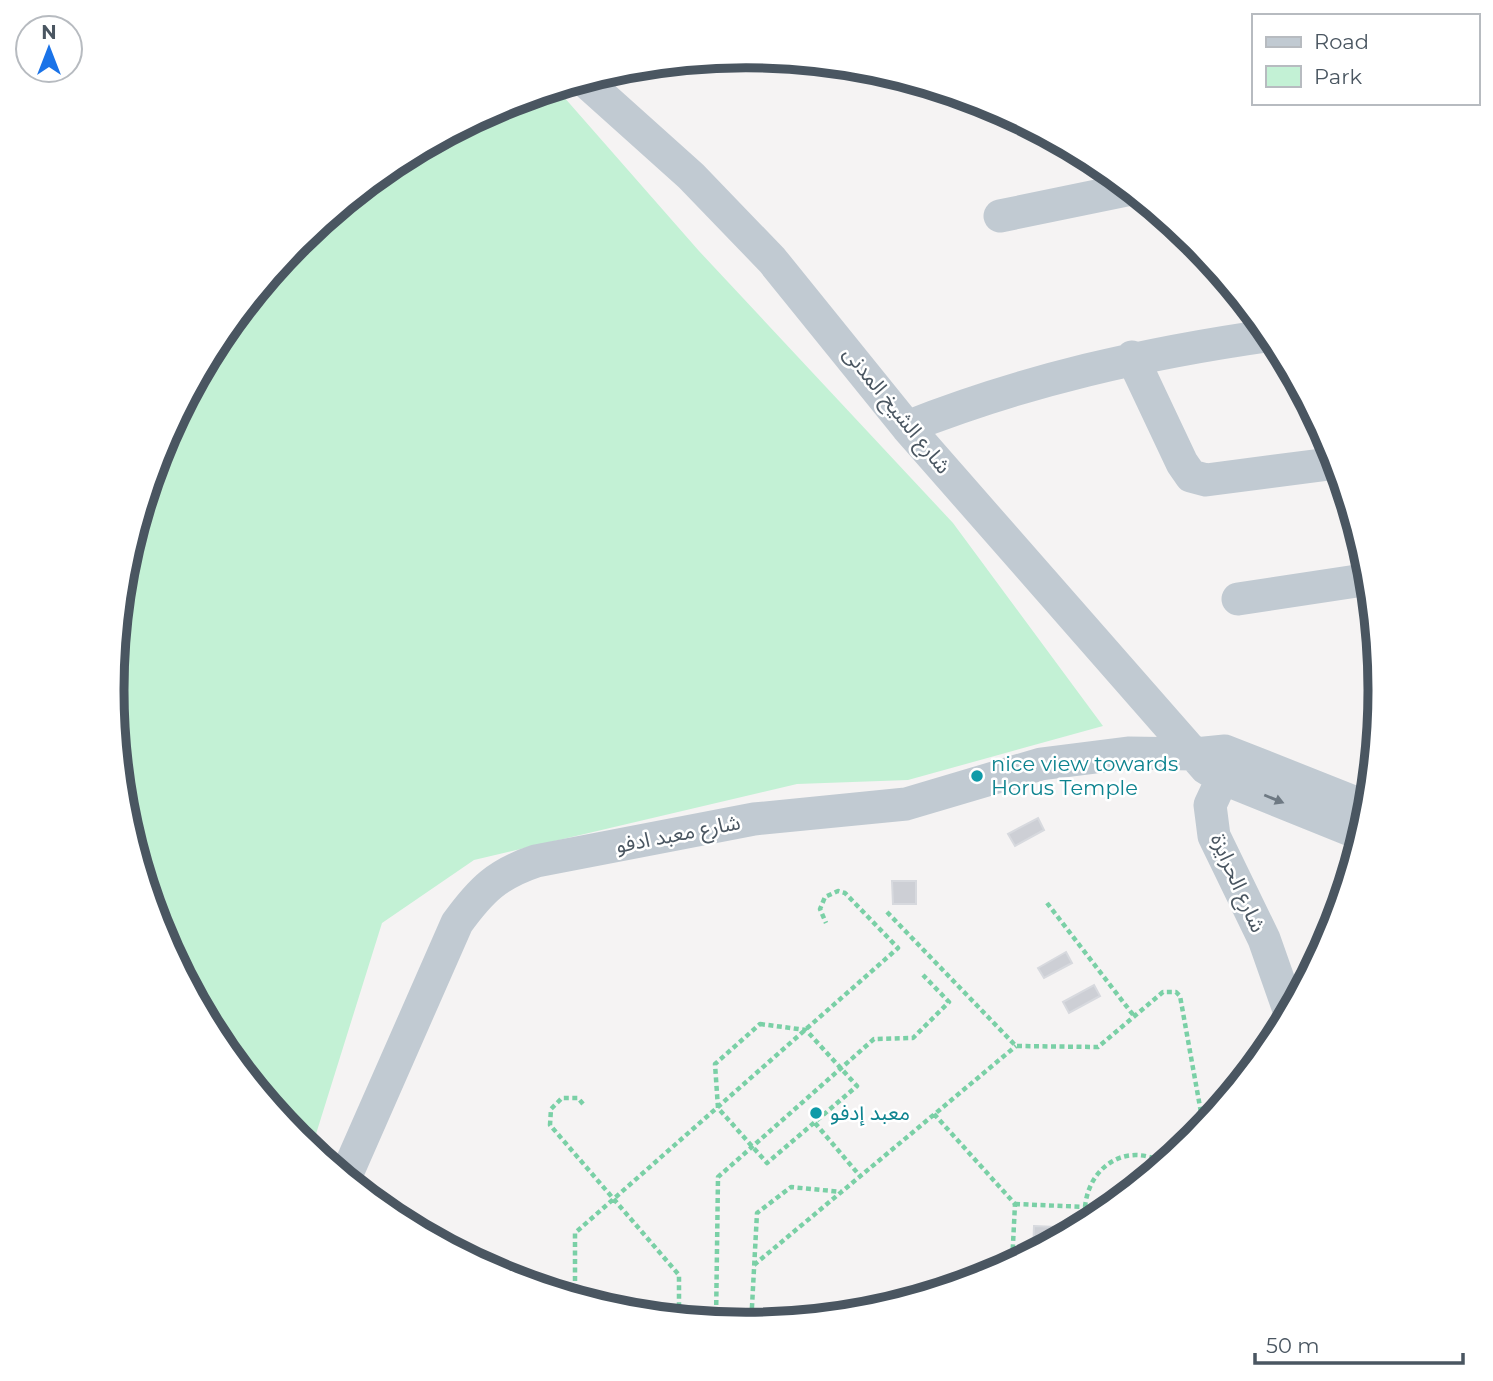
<svg xmlns="http://www.w3.org/2000/svg" width="1493" height="1381" font-family="Montserrat,'Noto Sans Arabic',sans-serif">
<style>
.green{fill:#c3f1d5}
.building{fill:#cdcfd5;stroke:#d7d9de;stroke-width:2}
.lines{fill:none;stroke-linecap:round;stroke-linejoin:round}
.path{stroke:#7ad0a6;stroke-width:4.5;stroke-dasharray:5 3.5;stroke-linecap:butt}
.minor{stroke:#c1cad2;stroke-width:33}
.oneway{fill:#6e7983}
.culture-dot{fill:#0f9aa8;stroke:#fff;stroke-width:2.5}
.labels{text-anchor:middle;stroke-width:5;stroke-linejoin:round;paint-order:stroke}
.street-label{font-size:21px;fill:#4a5661;stroke:#fff}
.culture-label{font-size:21px;fill:#0d838f;stroke:#fff;text-anchor:start}
.rim{fill:none;stroke:#4a5661;stroke-width:9}
</style>
<rect width="100%" height="100%" fill="#f5f3f3"/>
<path class="green" d="M556,88L699,251L953,523L1103,726L908,780L797,784L474,860L382,923L311,1150L298,1139L219,1043L160,933L124,814L112,690L124,566L160,447L219,338L298,242L394,163L504,104Z"/>
<path class="building" d="M1038,818L1044,830L1015,846L1008,834Z
M892,881H916V904H893Z
M1066,952L1072,963L1044,978L1038,968Z
M1094,985L1100,996L1069,1013L1063,1002Z
M1034,1226L1081,1228L1066,1236L1043,1235L1042,1248L1033,1253Z"/>
<g class="lines">
<path class="path" d="M1047,903L1134,1016
M887,912L1016,1046L1098,1047L1163,992H1176L1180,996L1204,1129
M760,1024L806,1030L857,1086L767,1163L718,1108L715,1064Z
M583,1104L578,1098H562L551,1109L550,1125L679,1275V1318
M934,1114L1015,1204L1012,1264
M815,1123L860,1176
M1015,1204L1111,1208
M1085,1207C1089,1165 1128,1141 1165,1164
M754,1265L1016,1046
M575,1298V1233L898,948L845,893L838,891L825,897L820,909L826,923
M716,1322L718,1177L874,1039L913,1038L949,1002L923,975
M751,1325L757,1213L791,1187L842,1192"/>
<path class="minor" d="M584,80L691,176L772,260L907,427L1206,768L1222,778L1363,835
M1000,216L1131,189
M1132,357L1182,463L1191,476L1206,480L1337,463
M907,427C1026,380 1145,353 1272,335
M1238,599L1370,579
M1231,760L1210,805L1214,836L1264,939L1290,1013
M345,1178L457,923C481,890 497,874 536,861L754,819L906,804L1041,764L1128,753L1195,754L1225,751L1369,808"/>
</g>
<defs><path id="oneway-solid" d="M-6-.8H1V-3.2L6.5 0L1 3.2V.8H-6Z" transform="scale(1.75)"/></defs>
<use class="oneway" href="#oneway-solid" transform="translate(1274 799) rotate(22)"/>
<g class="culture-dot">
<circle cx="977" cy="776" r="7"/>
<circle cx="816" cy="1113" r="7"/>
</g>
<g class="labels">
<g class="street-label">
<text transform="translate(897 410) rotate(51)" y="7">شارع الشيخ المدنى</text>
<text transform="translate(678 834) rotate(-11)" y="7">شارع معبد ادفو</text>
<text transform="translate(1238 883) rotate(66)" y="7">شارع الحرايزة</text>
</g>
<g class="culture-label">
<text x="991" y="771">nice view towards<tspan x="991" dy="24">Horus Temple</tspan></text>
<text x="830" y="1120">معبد إدفو</text>
</g>
</g>
<path d="M0 0H1493V1381H0ZM124 690a622 622 0 1 1 1244 0a622 622 0 1 1-1244 0Z" fill="#fff" fill-rule="evenodd"/>
<path class="rim" d="M124 690a622 622 0 1 1 1244 0a622 622 0 1 1-1244 0Z"/>
<rect x="1252" y="14" width="228" height="91" fill="#ffffff" stroke="#b7bbc0" stroke-width="2"/>
<rect x="1266" y="37" width="35" height="10" fill="#c1cad2" stroke="#b7bbc0" stroke-width="2"/>
<text x="1314" y="49" font-size="21" fill="#4a5661">Road</text>
<rect x="1266" y="66" width="35" height="21" fill="#c3f1d5" stroke="#b7bbc0" stroke-width="2"/>
<text x="1314" y="84" font-size="21" fill="#4a5661">Park</text>
<g transform="translate(49 49)"><circle r="33" fill="#ffffff" stroke="#b7bbc0" stroke-width="2"/>
<path d="M0-5L12 26L0 18L-12 26Z" fill="#1a73e8"/>
<text y="-10" font-size="19" font-weight="bold" text-anchor="middle" fill="#4a5661">N</text>
</g>
<path d="M1255 1353v10h208v-10" fill="none" stroke="#4a5661" stroke-width="3.5"/>
<text x="1266" y="1353" font-size="21" fill="#4a5661" stroke="#ffffff" stroke-width="5" paint-order="stroke">50 m</text>
</svg>
